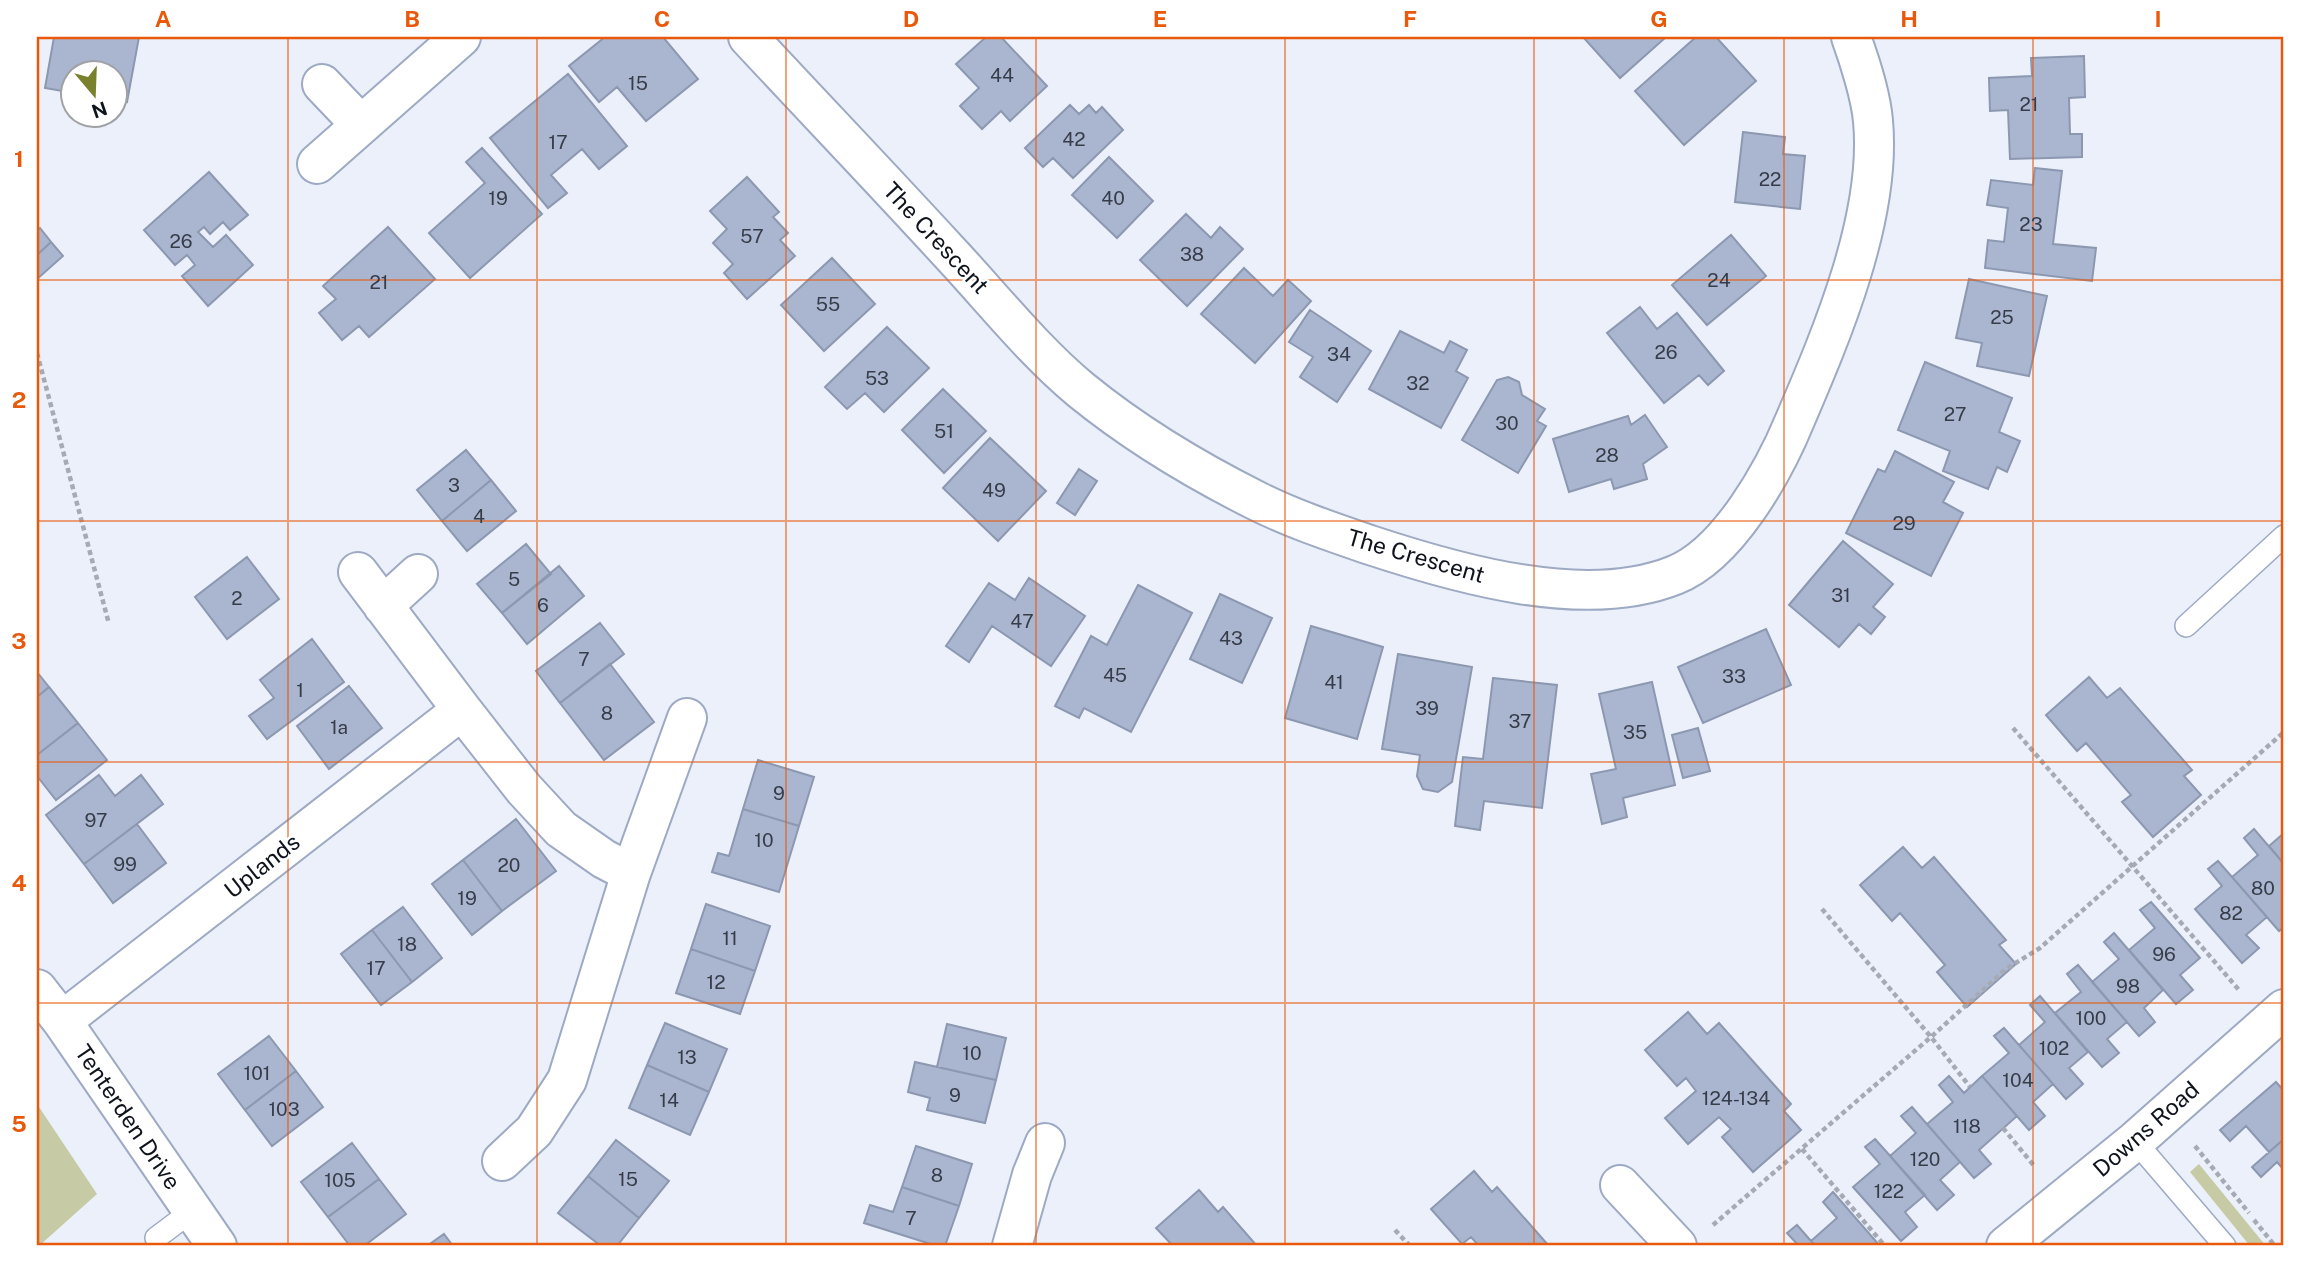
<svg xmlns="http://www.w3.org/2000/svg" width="2321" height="1283" font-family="'Public Sans',sans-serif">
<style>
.green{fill:#c6cba5}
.building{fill:#aab6d0;stroke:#8c97b0;stroke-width:2}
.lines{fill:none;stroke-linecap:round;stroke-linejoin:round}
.service-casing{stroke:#9eaac3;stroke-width:24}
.minor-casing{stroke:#9eaac3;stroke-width:42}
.path{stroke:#a5aab4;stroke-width:4.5;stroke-dasharray:5 3.5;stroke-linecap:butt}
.service{stroke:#fff;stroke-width:21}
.minor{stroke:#fff;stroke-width:38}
.grid{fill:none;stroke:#e8590c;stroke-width:2;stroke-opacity:0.55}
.labels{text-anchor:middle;stroke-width:5;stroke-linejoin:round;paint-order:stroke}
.number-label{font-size:19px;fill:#363c49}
.street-label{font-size:23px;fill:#0f131c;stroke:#fff}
.neatline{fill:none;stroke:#e8590c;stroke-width:2.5}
.grid-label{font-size:23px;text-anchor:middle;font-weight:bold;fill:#e8590c}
</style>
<rect width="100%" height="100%" fill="#ebf0fb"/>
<path class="green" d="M37,1104L97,1194L39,1246H37Z
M2199,1164L2266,1246H2250L2190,1172Z"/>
<path class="building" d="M54,37H139L127,102L116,100V74H74V93L45,88Z
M605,37H663L698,79L646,121L617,87L599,102L569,66Z
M986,37H1001L1047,86L1010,121L1001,111L982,129L960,106L979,88L956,64Z
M1583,37H1666L1620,78Z
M1696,37H1716L1756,81L1684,145L1635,91Z
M2084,56L2085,97L2069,98L2070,134H2082V157L2010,159L2008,110L1990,111L1989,78L2032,76L2031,58Z
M568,74L627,146L599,169L582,149L551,175L567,193L548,208L490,138Z
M1070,105L1079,114L1089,105L1096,113L1102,107L1123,130L1073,178L1053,158L1043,167L1025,148Z
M1743,132L1785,137L1783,154L1805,156L1800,209L1735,202Z
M482,148L542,214L470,278L429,233L485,183L466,162Z
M1109,157L1153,201L1117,238L1072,195Z
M2035,168L2062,171L2053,244L2096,248L2092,281L1985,268L1988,240L2004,242L2008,208L1987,205L1991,180L2033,185Z
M209,172L248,215L230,230L223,222L210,234L204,227L198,232L213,247L226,235L253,265L208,306L182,276L195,265L187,255L175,265L144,230Z
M747,177L779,212L773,217L788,233L780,240L795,256L747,299L724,273L733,264L713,243L727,229L710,211Z
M1186,214L1211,238L1220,227L1243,249L1187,306L1140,260Z
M388,227L435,279L369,337L359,326L342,340L319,313L336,299L323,286Z
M40,228L51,242L37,255V231Z
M1731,235L1766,276L1707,325L1672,285Z
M51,242L63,256L37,279V255Z
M832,258L875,304L824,351L781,305Z
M1244,268L1273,296L1288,280L1311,301L1255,363L1201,314Z
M1969,279L2047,296L2029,376L1977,366L1982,343L1956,338Z
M1640,307L1657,329L1677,313L1724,371L1708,385L1699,375L1664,403L1607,333Z
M1310,310L1371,351L1337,402L1300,377L1313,357L1289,342Z
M887,327L929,368L884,412L865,393L847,409L825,387Z
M1400,331L1444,353L1450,341L1467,350L1456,371L1468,378L1441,428L1369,389Z
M1925,362L2012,398L1999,432L2020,441L2007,472L1997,467L1988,489L1943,471L1950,451L1898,430Z
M1508,377L1519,382L1522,395L1545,409L1537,421L1546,426L1518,473L1462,440L1497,380Z
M943,389L986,431L944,473L902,430Z
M1645,415L1667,447L1643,464L1647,479L1614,489L1611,479L1569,492L1553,439L1628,416L1631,425Z
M990,438L1046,491L998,541L943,488Z
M466,450L491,480L442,521L417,490Z
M1895,451L1954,482L1943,502L1963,513L1931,576L1846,533L1878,469L1885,472Z
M1079,469L1097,481L1075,515L1057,503Z
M491,480L516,511L467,551L442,521Z
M1843,541L1893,584L1873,607L1885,617L1871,634L1859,624L1839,647L1789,605Z
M526,544L551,574L502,613L477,584Z
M247,557L279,599L227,639L195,597Z
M559,566L584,596L527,644L502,613Z
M1029,578L1085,616L1051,666L992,626L969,662L946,646L989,583L1015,600Z
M1138,585L1192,613L1131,732L1084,708L1079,718L1055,706L1091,636L1107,645Z
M1220,594L1272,618L1242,683L1190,659Z
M600,623L624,654L560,703L536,671Z
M1311,626L1383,647L1357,739L1285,718Z
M1766,629L1791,685L1703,723L1678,667Z
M312,639L344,682L267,739L249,716L274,698L260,680Z
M1398,654L1472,667L1452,782L1438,792L1423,789L1417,776L1420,755L1382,749Z
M610,664L654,722L604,760L560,703Z
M37,672L49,687L37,697Z
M2089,677L2107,698L2120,688L2192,770L2184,776L2201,795L2153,837L2122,802L2131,795L2086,743L2077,751L2046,715Z
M1493,678L1557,685L1542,808L1484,801L1480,830L1455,826L1463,757L1483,759Z
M1652,682L1675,785L1623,798L1627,817L1602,824L1591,774L1616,769L1599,694Z
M349,686L382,728L329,769L297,726Z
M49,687L78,723L37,755V697Z
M78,723L107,760L56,800L37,776V755Z
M1698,728L1710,771L1683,778L1672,735Z
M758,760L814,777L799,826L743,809Z
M99,775L115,796L141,775L163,804L84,864L46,815Z
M743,809L799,826L779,892L712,872L718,853L729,856Z
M516,819L556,871L502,911L463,860Z
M137,824L166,863L113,903L84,864Z
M2254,829L2284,864V899L2282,901L2284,903V927L2279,931L2232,877L2258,855L2244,838Z
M2284,833V864L2269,846Z
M1903,847L1922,868L1934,857L2006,940L1999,945L2016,964L1967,1007L1937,972L1945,965L1900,913L1892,921L1860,885Z
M463,860L502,911L472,935L432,884Z
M2218,861L2267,917L2246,935L2259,948L2242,963L2195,909L2222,886L2208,869Z
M2151,902L2200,958L2180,975L2193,990L2176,1004L2129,950L2155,928L2140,910Z
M706,904L770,926L755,971L691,949Z
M403,907L442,958L412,982L372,930Z
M372,930L412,982L381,1005L341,954Z
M2114,933L2163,990L2144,1008L2155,1022L2139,1036L2092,982L2119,959L2104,942Z
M691,949L755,971L740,1014L676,993Z
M2078,965L2127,1022L2107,1039L2119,1053L2102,1067L2055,1013L2081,992L2067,974Z
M2040,996L2088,1052L2069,1068L2083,1084L2066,1099L2019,1045L2045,1022L2030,1005Z
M1688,1012L1707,1034L1719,1023L1791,1104L1784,1111L1801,1130L1753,1172L1722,1137L1731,1129L1719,1117L1688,1144L1665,1118L1696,1091L1686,1078L1677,1086L1645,1050Z
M665,1023L727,1049L709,1092L647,1065Z
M947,1024L1006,1038L996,1080L937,1067Z
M2004,1028L2053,1084L2033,1102L2045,1116L2029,1130L1982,1076L2009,1053L1994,1036Z
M269,1036L296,1071L245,1110L218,1074Z
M915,1062L996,1080L985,1123L927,1110L930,1098L908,1092Z
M647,1065L709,1092L690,1135L629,1108Z
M296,1071L323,1107L272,1146L245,1110Z
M1949,1076L1964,1093L1982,1076L2017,1116L1979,1150L1991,1164L1974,1178L1927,1124L1953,1102L1939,1085Z
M2276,1082L2284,1091V1139L2269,1152L2246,1126L2230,1141L2220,1130Z
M1912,1107L1960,1162L1940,1180L1954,1195L1937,1210L1890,1156L1916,1133L1901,1116Z
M1875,1139L1925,1195L1905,1212L1917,1227L1901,1241L1853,1187L1880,1164L1865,1147Z
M2284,1139V1170L2277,1162L2261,1177L2252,1167Z
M616,1140L669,1181L639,1218L588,1176Z
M352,1143L379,1179L328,1217L301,1182Z
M916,1146L972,1164L959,1206L902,1187Z
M1474,1171L1492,1192L1497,1187L1549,1246H1479L1471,1237L1462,1244L1431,1209Z
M588,1176L639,1218L617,1246H601L558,1213Z
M379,1179L406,1214L364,1246H350L328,1217Z
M902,1187L959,1206L945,1246H937L864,1223L870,1205L893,1212Z
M1199,1190L1218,1212L1223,1207L1257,1246H1173L1156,1228Z
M1833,1192L1880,1246H1816L1811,1241L1837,1218L1823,1202Z
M1797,1225L1811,1241L1816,1246H1799L1787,1233Z
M444,1234L453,1246H427Z"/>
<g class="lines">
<defs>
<path id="service" d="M2186,626L2284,536
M2135,1141L2225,1246
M156,1238L192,1211"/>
<path id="minor" d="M748,37C815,109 883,180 949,252C992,298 1033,350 1081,390C1135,434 1195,470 1257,501C1293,519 1332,532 1370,545C1458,574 1586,611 1675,575C1728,554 1774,471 1795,420C1832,334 1882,216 1873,121C1871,97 1859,59 1851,37
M322,84L361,125
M317,164L461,37
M358,572L462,710L524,789L561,829L604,859L631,873
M383,606L418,574
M37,989L62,1021L217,1246
M62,1021L462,710
M502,1161L534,1131L567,1080L631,873L687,718
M1620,1185L1677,1246
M1012,1246L1032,1175L1045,1143
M2006,1246L2135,1141L2284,1009"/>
</defs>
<use href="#service" class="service-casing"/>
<use href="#minor" class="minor-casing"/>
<path class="path" d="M37,353L109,624
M2013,728L2239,990
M1822,909L1931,1037L1970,1087
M2003,1128L2035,1167
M2195,1146L2249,1213
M1802,1149L1885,1246
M2254,1220L2275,1246
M1713,1225L1931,1037L2006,969L2040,948L2284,732
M1395,1230L1410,1246"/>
<use href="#service" class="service"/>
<use href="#minor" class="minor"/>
</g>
<path class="grid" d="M288,37V1246M537,37V1246M786,37V1246M1036,37V1246M1285,37V1246M1534,37V1246M1784,37V1246M2033,37V1246M37,280H2284M37,521H2284M37,762H2284M37,1003H2284"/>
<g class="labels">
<g class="number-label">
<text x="1002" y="82">44</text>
<text x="638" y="90">15</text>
<text x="2029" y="111">21</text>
<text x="1074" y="146">42</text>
<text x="558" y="149">17</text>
<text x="1770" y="186">22</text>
<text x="498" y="205">19</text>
<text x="1113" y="205">40</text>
<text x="2031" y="231">23</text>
<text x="752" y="243">57</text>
<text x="181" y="248">26</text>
<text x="1192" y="261">38</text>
<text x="1719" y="287">24</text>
<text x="379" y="289">21</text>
<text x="828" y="311">55</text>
<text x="2002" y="324">25</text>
<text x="1666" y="359">26</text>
<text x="1339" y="361">34</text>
<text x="877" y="385">53</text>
<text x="1418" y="390">32</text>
<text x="1955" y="421">27</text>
<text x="1507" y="430">30</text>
<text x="944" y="438">51</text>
<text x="1607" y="462">28</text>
<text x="454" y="492">3</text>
<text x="994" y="497">49</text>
<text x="479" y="523">4</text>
<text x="1904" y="530">29</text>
<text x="514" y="586">5</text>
<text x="1841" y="602">31</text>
<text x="237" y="605">2</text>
<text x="543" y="612">6</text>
<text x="1022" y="628">47</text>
<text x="1231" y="645">43</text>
<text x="584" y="666">7</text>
<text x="1115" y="682">45</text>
<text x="1734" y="683">33</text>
<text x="1334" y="689">41</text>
<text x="300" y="697">1</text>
<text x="1427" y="715">39</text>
<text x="607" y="720">8</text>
<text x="1520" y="728">37</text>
<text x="339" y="734">1a</text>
<text x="1635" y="739">35</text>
<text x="779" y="800">9</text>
<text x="96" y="827">97</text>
<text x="764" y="847">10</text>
<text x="125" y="871">99</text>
<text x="509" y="872">20</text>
<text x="2263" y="895">80</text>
<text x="467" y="905">19</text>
<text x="2231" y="920">82</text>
<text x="730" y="945">11</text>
<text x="407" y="951">18</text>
<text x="2164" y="961">96</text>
<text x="376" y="975">17</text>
<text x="716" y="989">12</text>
<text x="2128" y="993">98</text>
<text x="2091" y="1025">100</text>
<text x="2054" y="1055">102</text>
<text x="972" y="1060">10</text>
<text x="687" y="1064">13</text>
<text x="257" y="1080">101</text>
<text x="2018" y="1087">104</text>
<text x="955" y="1102">9</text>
<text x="1736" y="1105">124-134</text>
<text x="669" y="1107">14</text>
<text x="284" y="1116">103</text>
<text x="1967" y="1133">118</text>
<text x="1925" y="1166">120</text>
<text x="937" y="1182">8</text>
<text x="628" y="1186">15</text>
<text x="340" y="1187">105</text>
<text x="1889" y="1198">122</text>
<text x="911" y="1225">7</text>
</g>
<g class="street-label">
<text transform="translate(936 238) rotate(47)" y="8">The Crescent</text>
<text transform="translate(1416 556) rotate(16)" y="8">The Crescent</text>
<text transform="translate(262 866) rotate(-38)" y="8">Uplands</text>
<text transform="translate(128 1117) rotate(56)" y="8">Tenterden Drive</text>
<text transform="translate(2146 1129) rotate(-41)" y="8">Downs Road</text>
</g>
</g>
<rect width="2321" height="1283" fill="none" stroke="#ffffff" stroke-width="77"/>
<g transform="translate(94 94) rotate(161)"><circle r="33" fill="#ffffff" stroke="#9fa1a4" stroke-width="2"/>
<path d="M0-5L12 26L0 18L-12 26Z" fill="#79812c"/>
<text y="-10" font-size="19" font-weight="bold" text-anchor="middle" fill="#0f131c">N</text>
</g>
<rect x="38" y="38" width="2244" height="1206" class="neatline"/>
<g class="grid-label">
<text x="163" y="27">A</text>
<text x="412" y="27">B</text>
<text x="662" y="27">C</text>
<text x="911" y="27">D</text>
<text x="1160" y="27">E</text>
<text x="1410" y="27">F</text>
<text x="1659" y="27">G</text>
<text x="1909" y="27">H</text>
<text x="2158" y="27">I</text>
<text x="19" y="167">1</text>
<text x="19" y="408">2</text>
<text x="19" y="649">3</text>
<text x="19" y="891">4</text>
<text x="19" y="1132">5</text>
</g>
</svg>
